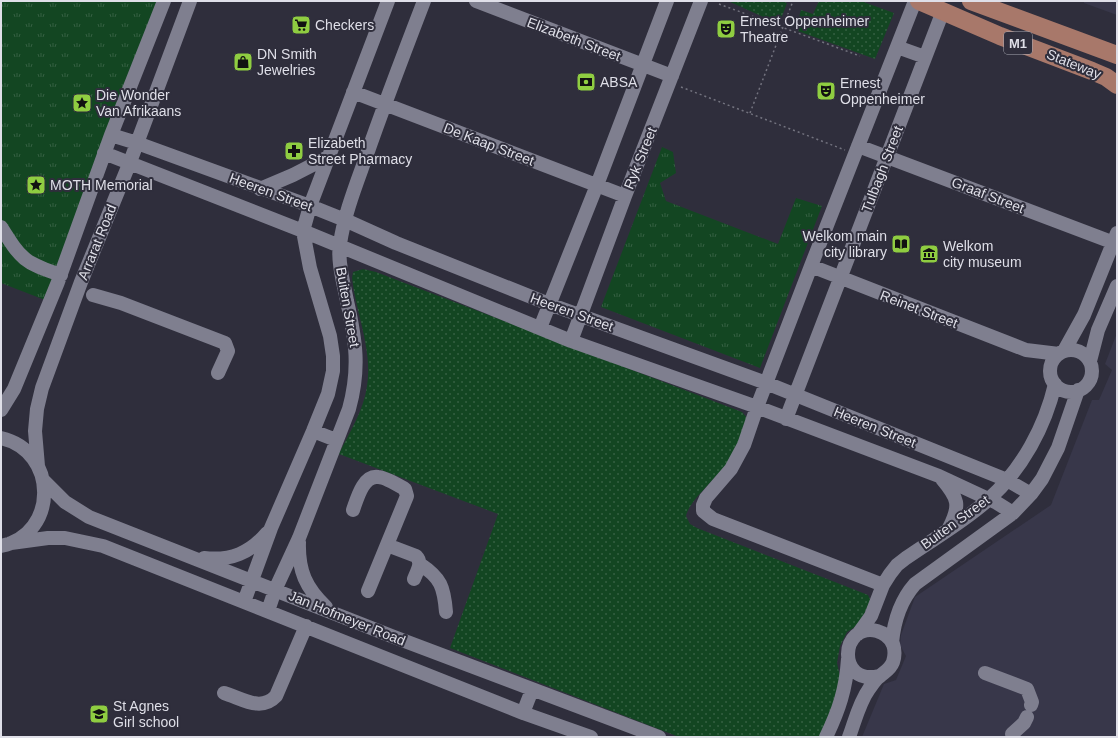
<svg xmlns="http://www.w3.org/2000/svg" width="1118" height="738" font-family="Arial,sans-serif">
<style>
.built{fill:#38374a}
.grass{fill:url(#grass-dots)}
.park{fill:url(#park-tufts)}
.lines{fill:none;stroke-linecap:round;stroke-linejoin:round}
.path{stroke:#73737f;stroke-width:1.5;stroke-dasharray:2 3;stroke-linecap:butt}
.minor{stroke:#7f7f8f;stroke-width:14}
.major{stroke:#a8786a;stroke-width:18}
.labels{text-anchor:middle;stroke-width:4;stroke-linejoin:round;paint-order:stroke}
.shield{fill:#2f2e3c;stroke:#aaaab4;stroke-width:1}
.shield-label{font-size:13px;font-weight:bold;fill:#dfdfe8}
.poi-label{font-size:14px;fill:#dfdfe8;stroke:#2f2e3c;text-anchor:start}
.street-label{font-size:14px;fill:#dfdfe8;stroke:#2f2e3c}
</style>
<defs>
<pattern id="grass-dots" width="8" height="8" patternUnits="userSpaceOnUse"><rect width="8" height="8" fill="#134622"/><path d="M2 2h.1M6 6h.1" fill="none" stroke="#356042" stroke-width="1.8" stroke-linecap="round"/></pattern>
<pattern id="park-tufts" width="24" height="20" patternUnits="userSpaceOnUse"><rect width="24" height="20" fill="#134622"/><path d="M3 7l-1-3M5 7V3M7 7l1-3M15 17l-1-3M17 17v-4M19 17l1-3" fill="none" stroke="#356042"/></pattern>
</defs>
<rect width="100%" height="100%" fill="#2f2e3c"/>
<path class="built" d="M1084,1H1117V15L1084,3Z
M1117,333V737H862L884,684L896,680L906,656L900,645L901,635L915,597L1051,505L1092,400H1099L1112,370L1105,364Z"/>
<path class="grass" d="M728,1H781L787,3L779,24Z
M819,1H861L894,13L875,59L795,30L801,10L813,14Z
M363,269L376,272L742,412L747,418C743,429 740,447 734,456C722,474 690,498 686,516L690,524L697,528L868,595L871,601L858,625L847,632L840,646L837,663L841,681L822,737H679L450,648L498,514L339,454C349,433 364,410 367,386C373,350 356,314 352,278L353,272Z"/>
<path class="park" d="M1,1H157L45,300L1,283Z
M662,147L673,152L676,173L660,183L666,201L778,244L796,198L822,206L760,368L601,307Z"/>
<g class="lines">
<path class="path" d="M719,4L860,56
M681,87L845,150
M750,113L793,1"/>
<path class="minor" d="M476,1L672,76
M897,47L925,57
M353,92L625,196
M111,135L137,143L310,206L345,220L396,243L549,304L766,383L1007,480L1031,494
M858,146L1117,244
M104,153L303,231L571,341L757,407L939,476L997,503L1013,513
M260,189L293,175L328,157
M1,227C21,259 24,263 61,275
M811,266L1026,350L1059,354
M93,295L121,303L225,343L228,351L218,373
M540,328L597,185L667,1
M571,341L625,196L701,1
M1050 371a21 21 0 1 1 42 0a21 21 0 1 1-42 0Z
M1064,351L1084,315L1117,233
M1090,361L1098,330L1117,286
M1,410L14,389L58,282L111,135L164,1
M786,419L943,11
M313,431L336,440
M1,438C58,451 59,534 1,546
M38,466L35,431L37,409L42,388L81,282L130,162L190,1
M942,479C958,498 961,505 949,528
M44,481L65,502L89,517L394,637L659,737
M353,510C357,499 363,475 378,477C385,477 398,485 405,489L407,496L368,591
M299,542C298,571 306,588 326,607
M11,543L48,538H65L103,546L523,713L591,737
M387,545L416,556C423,563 417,571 414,579
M204,558C231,561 250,553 267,533
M420,564C441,578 444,587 446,612
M883,585L713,519L703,511V505L706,498L731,469L744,445L757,407L811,266L915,1
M244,602L271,528L313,431L328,394L333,371V356L330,336L310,268L303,231L310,206L388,1
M268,611L275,590L299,538L349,409C360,369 356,341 347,301C344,285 337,261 340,244C344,215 356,185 366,157C384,105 404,53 424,1
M858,634L871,616L883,585L890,574L897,565L906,558C933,539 964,522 989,499C1022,469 1045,427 1055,384
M892,643C894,620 900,601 915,584L1013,513L1031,494L1042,479L1058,448L1078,390
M985,673L1027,689L1032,702L1031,705
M224,693C243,699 261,712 276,696L306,626
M523,713L532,690
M1012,734L1024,723L1027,717
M826,737C839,710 846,689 848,659
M849,737C855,721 859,703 869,689C872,685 875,680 879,677C884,672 890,670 893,662C895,656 895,650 893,644C890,638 884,633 877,631C840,622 836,686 879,676"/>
<path class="major" d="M919,1L1000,36L1092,71L1106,77L1117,85
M971,1L1117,55"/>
</g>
<defs>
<symbol id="supermarket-square" viewBox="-11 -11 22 22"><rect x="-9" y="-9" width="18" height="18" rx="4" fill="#8fcd41" stroke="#2f2e3c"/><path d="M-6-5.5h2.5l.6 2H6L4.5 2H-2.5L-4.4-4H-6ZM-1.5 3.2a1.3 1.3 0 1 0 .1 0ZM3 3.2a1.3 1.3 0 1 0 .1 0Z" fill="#111"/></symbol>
<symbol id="theatre-square" viewBox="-11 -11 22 22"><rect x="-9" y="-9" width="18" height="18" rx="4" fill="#8fcd41" stroke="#2f2e3c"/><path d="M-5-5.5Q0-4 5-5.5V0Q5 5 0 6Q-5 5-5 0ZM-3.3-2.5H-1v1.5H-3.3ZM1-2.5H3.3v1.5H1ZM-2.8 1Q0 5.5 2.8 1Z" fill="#111"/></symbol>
<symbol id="shop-square" viewBox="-11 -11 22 22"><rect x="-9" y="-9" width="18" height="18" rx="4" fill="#8fcd41" stroke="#2f2e3c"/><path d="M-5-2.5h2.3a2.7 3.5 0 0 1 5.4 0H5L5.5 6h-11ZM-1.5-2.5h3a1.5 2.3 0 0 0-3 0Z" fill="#111"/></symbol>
<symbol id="bank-square" viewBox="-11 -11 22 22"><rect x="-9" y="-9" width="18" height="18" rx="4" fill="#8fcd41" stroke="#2f2e3c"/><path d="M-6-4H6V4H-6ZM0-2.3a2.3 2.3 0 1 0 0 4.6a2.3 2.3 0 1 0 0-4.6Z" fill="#111"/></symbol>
<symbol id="sight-square" viewBox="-11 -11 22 22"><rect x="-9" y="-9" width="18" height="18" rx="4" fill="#8fcd41" stroke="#2f2e3c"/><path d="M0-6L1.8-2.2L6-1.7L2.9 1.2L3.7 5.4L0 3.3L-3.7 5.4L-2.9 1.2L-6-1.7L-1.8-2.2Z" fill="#111"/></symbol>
<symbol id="pharmacy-square" viewBox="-11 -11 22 22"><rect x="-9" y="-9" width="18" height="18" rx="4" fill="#8fcd41" stroke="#2f2e3c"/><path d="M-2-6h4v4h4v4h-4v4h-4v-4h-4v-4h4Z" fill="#111"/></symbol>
<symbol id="library-square" viewBox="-11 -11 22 22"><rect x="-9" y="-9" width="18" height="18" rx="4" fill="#8fcd41" stroke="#2f2e3c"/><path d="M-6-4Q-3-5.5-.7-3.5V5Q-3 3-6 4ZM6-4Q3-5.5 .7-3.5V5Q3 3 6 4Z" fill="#111"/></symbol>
<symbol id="museum-square" viewBox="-11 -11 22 22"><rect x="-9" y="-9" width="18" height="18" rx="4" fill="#8fcd41" stroke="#2f2e3c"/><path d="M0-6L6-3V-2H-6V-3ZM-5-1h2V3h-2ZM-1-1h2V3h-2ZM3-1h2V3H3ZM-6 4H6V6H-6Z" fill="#111"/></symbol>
<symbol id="school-square" viewBox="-11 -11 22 22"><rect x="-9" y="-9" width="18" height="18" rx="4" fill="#8fcd41" stroke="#2f2e3c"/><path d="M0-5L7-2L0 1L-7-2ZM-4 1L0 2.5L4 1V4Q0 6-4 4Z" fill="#111"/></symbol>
</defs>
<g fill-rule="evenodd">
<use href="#supermarket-square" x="290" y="14" width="22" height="22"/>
<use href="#theatre-square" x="715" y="18" width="22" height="22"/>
<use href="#shop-square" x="232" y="51" width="22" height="22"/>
<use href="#bank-square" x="575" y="71" width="22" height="22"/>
<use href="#theatre-square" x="815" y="80" width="22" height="22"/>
<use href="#sight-square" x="71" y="92" width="22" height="22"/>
<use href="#pharmacy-square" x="283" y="140" width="22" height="22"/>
<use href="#sight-square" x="25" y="174" width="22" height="22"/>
<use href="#library-square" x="890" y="233" width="22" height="22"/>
<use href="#museum-square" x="918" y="243" width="22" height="22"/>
<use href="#school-square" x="88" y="703" width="22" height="22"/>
</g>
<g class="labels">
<rect class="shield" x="1004" y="32" width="28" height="22" rx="3"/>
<g class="shield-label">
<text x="1018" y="48">M1</text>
</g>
<g class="poi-label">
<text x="740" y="26">Ernest Oppenheimer<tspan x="740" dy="16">Theatre</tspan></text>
<text x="315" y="30">Checkers</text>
<text x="257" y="59">DN Smith<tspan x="257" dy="16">Jewelries</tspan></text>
<text x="600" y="87">ABSA</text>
<text x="840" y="88">Ernest<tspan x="840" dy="16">Oppenheimer</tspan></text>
<text x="96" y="100">Die Wonder<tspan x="96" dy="16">Van Afrikaans</tspan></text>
<text x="308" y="148">Elizabeth<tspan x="308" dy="16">Street Pharmacy</tspan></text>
<text x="50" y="190">MOTH Memorial</text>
<text x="887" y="241" text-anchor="end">Welkom main<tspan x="887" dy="16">city library</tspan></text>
<text x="943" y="251">Welkom<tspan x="943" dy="16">city museum</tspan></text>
<text x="113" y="711">St Agnes<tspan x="113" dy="16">Girl school</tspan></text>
</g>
<g class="street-label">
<text transform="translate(574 39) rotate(21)" y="5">Elizabeth Street</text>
<text transform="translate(1074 64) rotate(22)" y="5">Stateway</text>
<text transform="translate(489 144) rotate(21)" y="5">De Kaap Street</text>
<text transform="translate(640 158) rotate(-68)" y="5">Ryk Street</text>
<text transform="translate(882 169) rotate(-69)" y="5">Tulbagh Street</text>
<text transform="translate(271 192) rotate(20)" y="5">Heeren Street</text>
<text transform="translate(988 195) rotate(21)" y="5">Graaf Street</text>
<text transform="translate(97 242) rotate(-68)" y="5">Arrarat Road</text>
<text transform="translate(348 307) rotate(80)" y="5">Buiten Street</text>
<text transform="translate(919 309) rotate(21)" y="5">Reinet Street</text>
<text transform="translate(572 312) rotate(20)" y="5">Heeren Street</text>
<text transform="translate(875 427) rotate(22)" y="5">Heeren Street</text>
<text transform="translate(955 522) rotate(-36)" y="5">Buiten Street</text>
<text transform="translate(347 618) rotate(22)" y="5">Jan Hofmeyer Road</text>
</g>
</g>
<rect width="1118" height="738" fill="none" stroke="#dfdfe8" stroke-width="4"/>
</svg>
